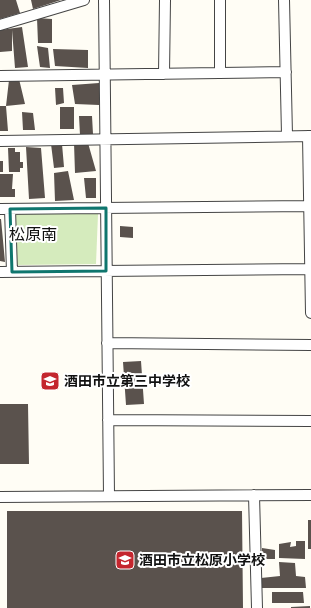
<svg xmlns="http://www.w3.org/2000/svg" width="311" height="608" font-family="'Libre Baskerville','Noto Sans JP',serif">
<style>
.green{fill:#d5ebbd}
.building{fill:#5a524d}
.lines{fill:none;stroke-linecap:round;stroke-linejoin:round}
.minor-casing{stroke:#444;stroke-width:12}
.minor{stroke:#fff;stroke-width:10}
.marked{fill:none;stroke:#0f766e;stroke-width:3;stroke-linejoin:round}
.labels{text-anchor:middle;stroke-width:4;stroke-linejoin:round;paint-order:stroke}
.poi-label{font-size:14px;font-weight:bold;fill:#111;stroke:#fff;text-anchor:start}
.quarter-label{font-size:16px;fill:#111;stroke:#fff}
</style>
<rect width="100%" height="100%" fill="#fffdf5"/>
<path class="green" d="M13,213L98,214L96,264L16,265Z"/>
<path class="building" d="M0,0H16L20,13L0,19Z
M31,0H61L33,9Z
M37,18L52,19V43H38Z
M22,27L28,67L15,68L12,30V51L0,52V30Z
M37,46L48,48L50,68L40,67Z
M53,49L88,50V68L55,66Z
M19,79L25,104L6,106L8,131H0V106H6L9,80Z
M99,83V105L75,104L72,85Z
M55,88H63L64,103L56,105Z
M60,107H74V129H60Z
M22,112L33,113L35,130H23Z
M79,116H92L93,134L80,135Z
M74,143H88L96,171L75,173Z
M51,144H62L64,167L54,168Z
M26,147L41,148L45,198L29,199Z
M8,148H15V152H20V162H23V168H20V172H9Z
M0,161H3V172H0Z
M68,171L74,200L55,201L54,173Z
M0,174H13L12,189H15V197H0Z
M84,178H96V198H86Z
M0,219H1L5,262L0,261Z
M120,226L133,227V238L120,237Z
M141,361L144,404L126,405L123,362Z
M0,404H28L29,464H0Z
M7,511H242L243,608H7Z
M308,520H311V549H308Z
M296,541H305V559L279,558V544L291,542L290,547L296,546Z
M262,548L275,550V559H262Z
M279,562L295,563L296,576L305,577L306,588H262L261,578L280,576Z
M272,592H303L304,603H272Z
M310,606V608H291V607Z"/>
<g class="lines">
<defs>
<path id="minor" d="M104,0L109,496
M284,0L287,135
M0,25L84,0
M220,73V0
M164,74L165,0
M0,76L286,72
M308,136L311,313
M0,141L311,136
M0,209L310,206
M10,209L12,272
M0,272L311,269
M107,343L311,345
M108,420L311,421
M254,495L257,608
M0,497L311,495"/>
</defs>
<use href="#minor" class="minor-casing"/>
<use href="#minor" class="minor"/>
</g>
<path class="marked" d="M106,208V271L12,272L10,209Z"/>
<defs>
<symbol id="school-square" viewBox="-11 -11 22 22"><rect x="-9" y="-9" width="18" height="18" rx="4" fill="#c4262e" stroke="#fff"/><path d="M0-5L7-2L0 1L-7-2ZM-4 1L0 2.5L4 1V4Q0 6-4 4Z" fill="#fff"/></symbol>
</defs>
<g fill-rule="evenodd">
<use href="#school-square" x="39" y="370" width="22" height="22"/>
<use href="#school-square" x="114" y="549" width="22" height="22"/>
</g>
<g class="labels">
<g class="poi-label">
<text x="64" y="386">酒田市立第三中学校</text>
<text x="139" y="565">酒田市立松原小学校</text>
</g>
<g class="quarter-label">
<text x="33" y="240">松原南</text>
</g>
</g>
</svg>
